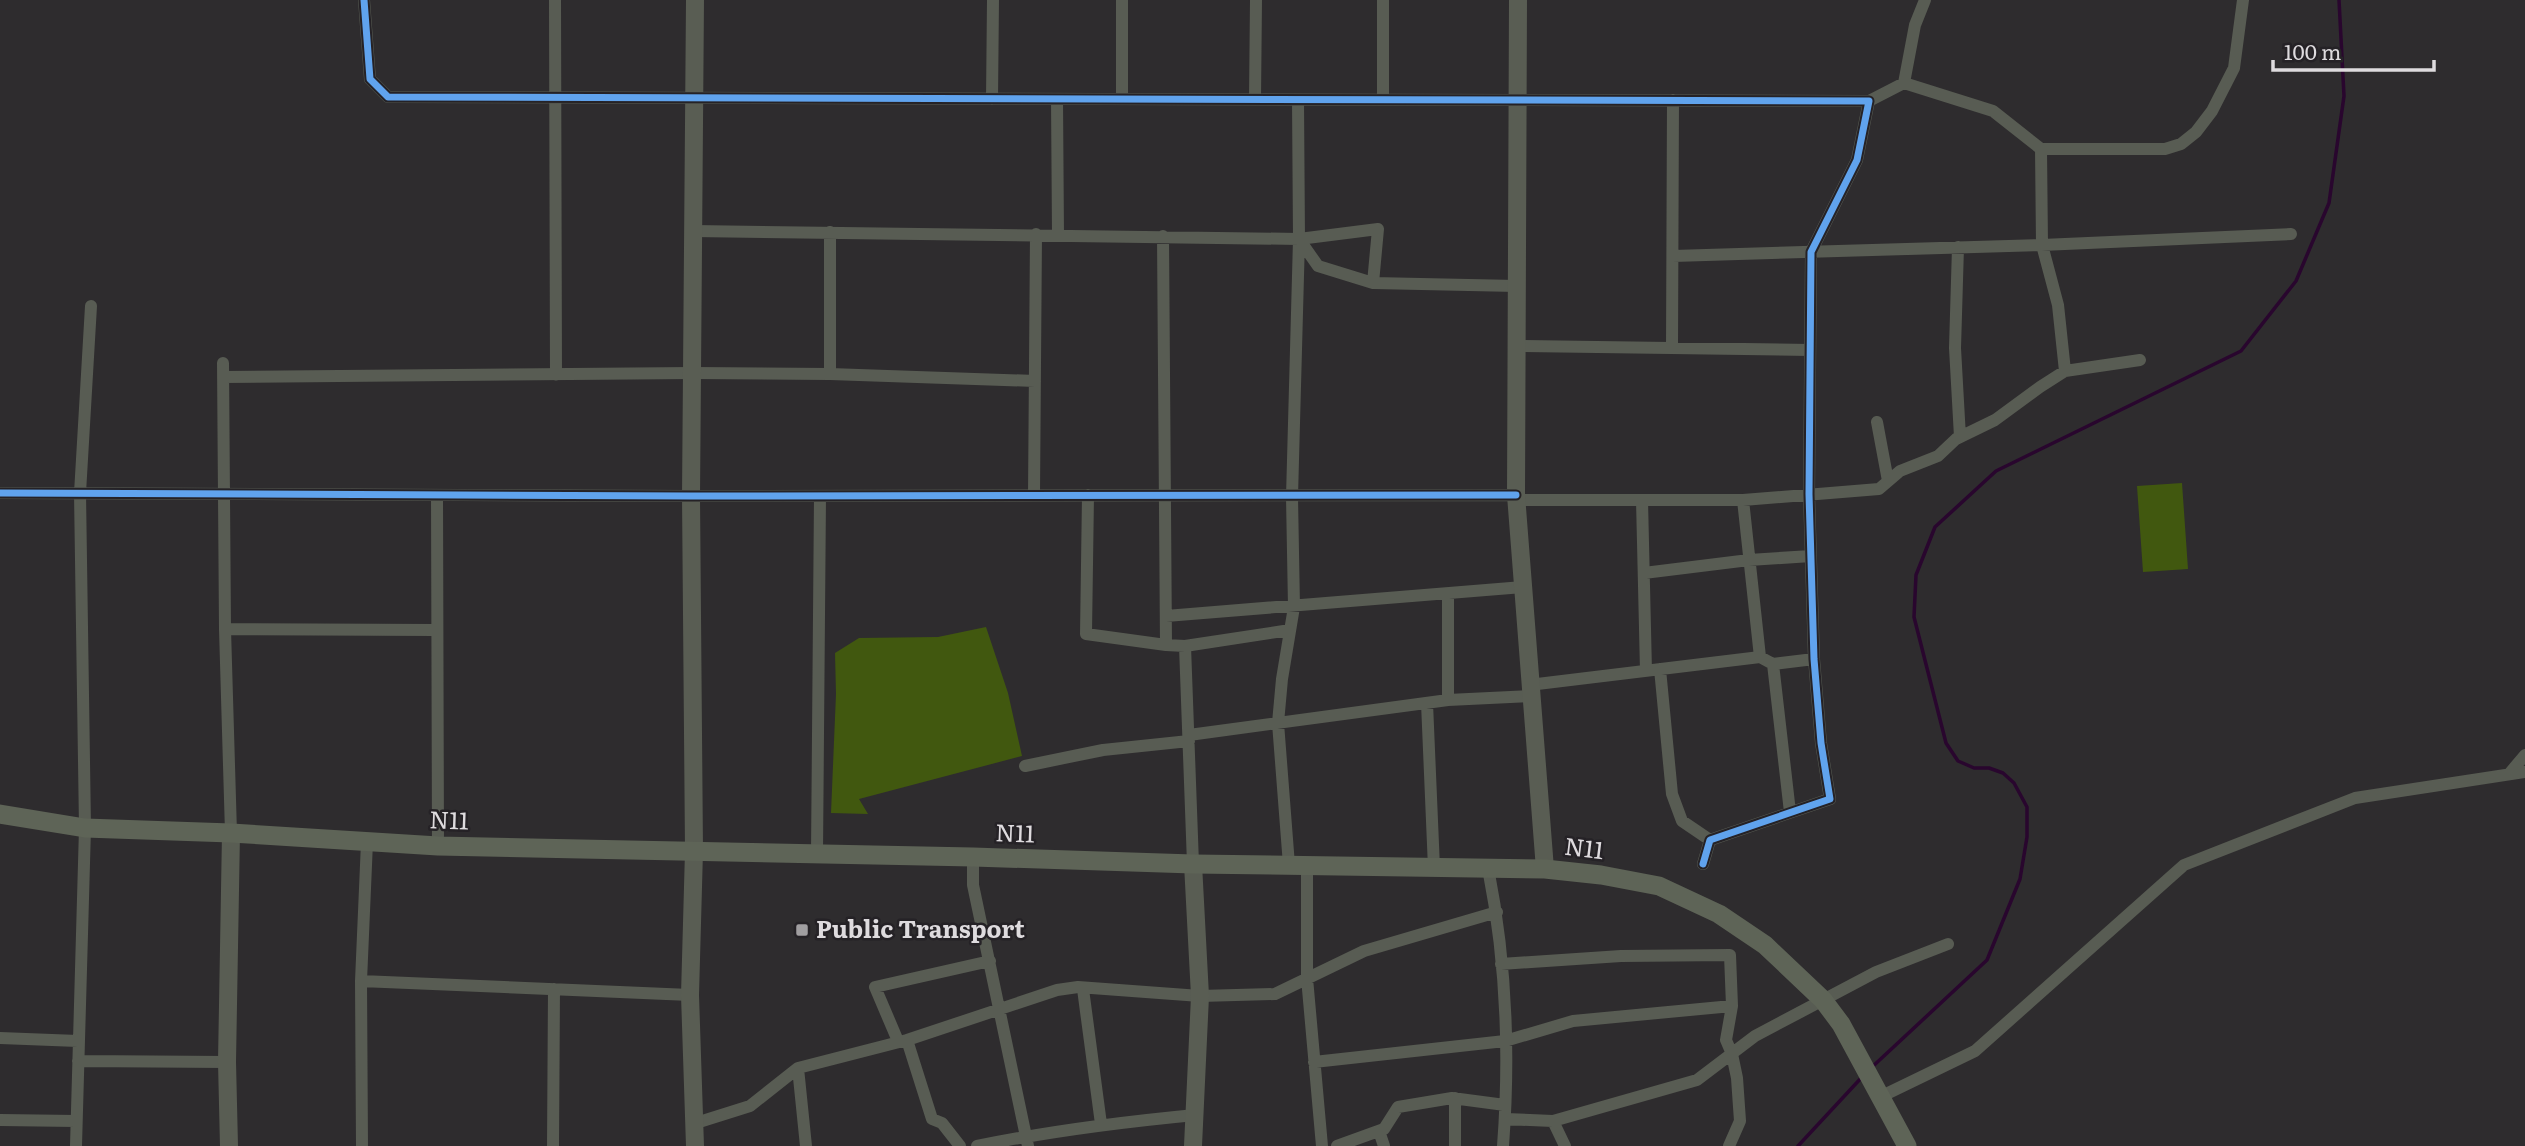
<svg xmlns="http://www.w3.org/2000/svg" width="2525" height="1146" font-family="Literata,serif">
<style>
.green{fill:#41580f}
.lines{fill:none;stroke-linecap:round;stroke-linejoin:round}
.stream{stroke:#29062e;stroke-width:3.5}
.street{stroke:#585c53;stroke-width:12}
.secondary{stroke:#595d53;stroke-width:18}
.primary{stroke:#5e6457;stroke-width:19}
.cycleway-casing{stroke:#252226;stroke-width:11}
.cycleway{stroke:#60a3ed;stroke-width:7}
.poi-dot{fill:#a09ea0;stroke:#252226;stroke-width:2.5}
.labels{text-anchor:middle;stroke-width:5;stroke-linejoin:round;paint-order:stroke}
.street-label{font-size:24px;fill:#dedbde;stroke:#252226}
.poi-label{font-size:24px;font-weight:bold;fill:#dedbde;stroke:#252226;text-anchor:start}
</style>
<rect width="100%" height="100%" fill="#2e2c2e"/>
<path class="green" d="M2182,483L2188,569L2143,572L2137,486Z
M986,627L1008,693L1022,756L859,799L868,814L831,813L836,694L835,653L859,638L938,637Z"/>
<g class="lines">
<path class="stream" d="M1871,1068L1987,960L2020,879L2027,837V807L2014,783L2003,773L1989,768H1974L1958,761L1946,743L1914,617L1916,575L1935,527L1996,471L2241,351L2296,281L2329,203L2344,96L2339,0
M1798,1146L1863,1076"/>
<path class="street" d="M364,0L370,79L388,97L1869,101L1857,160L1811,252L1809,494L1814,659L1821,743L1830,799L1710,840L1703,864
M555,0L556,375
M1383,0V99
M1904,83L1915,25L1925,0
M992,99L993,0
M1057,99L1058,235
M1122,99V0
M1255,99L1256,0
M1869,101L1904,83L1993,111L2041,149L2042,245L2058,305L2065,371
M2041,149H2165L2181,144L2196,132L2212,111L2234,68L2243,0
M693,231L1299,239L1318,266L1373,283L1517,286
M830,232V374
M1163,236L1166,645
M1299,239L1378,229L1373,283
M1958,247L1955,348L1960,437
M1673,256L2042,245L2291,234
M1517,346L1810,350
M1672,347L1673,100
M223,363L225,629L231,833
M223,377L693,373L830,374L1035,381
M1877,422L1888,481
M0,493L691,496L1516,495
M437,495L438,846
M1034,495L1036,234
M1088,495L1086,634L1166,645L1185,646L1290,630
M1516,500H1743L1879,489L1900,471L1938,456L1956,439L1995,420L2040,387L2065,371L2140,360
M1642,500L1646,671
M1743,500L1760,657
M1644,573L1749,560L1811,556
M1166,616L1523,587
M225,629L436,630
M1185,646L1193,864
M1773,664L1790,812
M1660,669L1672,794L1682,821L1710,840
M1529,685L1760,657L1773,664L1814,659
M1448,700V594
M1427,703L1434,868
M1189,735L1448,700L1530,696
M1025,766L1103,750L1189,741
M2509,774L2525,755
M817,854L820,496
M973,857V885L1028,1146
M1289,865L1278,723L1282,679L1294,607L1292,497L1299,239L1298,101
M1307,865V978L1322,1146
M1488,868C1506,959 1510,1054 1503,1146
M1501,964L1621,956L1730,955L1732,1006L1726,1040L1732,1054L1737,1078L1740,1121L1729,1146
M361,981L690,995
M1083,989L1101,1124
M0,1038L78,1041
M907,1040L932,1119L942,1123L960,1146
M898,1041L875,987L990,961
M78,1061L227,1062
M1314,1062L1505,1041L1573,1021L1732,1006
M798,1068L806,1146
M1880,1097L1975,1051L2184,865L2355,798L2525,772
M1455,1098V1146
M1505,1119L1553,1121L1697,1080L1755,1036L1876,972L1948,944
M0,1120L76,1121
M1553,1121L1565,1146
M696,1123L750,1106L798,1068L907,1040L1057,990L1078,987L1200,996L1275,994L1364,951L1497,912
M1379,1131L1384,1146
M76,1146L85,828L80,493L91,306
M362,1146L361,981L367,842
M553,1146L554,989
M977,1146C1050,1131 1122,1122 1195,1115
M1337,1146L1384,1129L1398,1107L1452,1098L1505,1105"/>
<path class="secondary" d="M695,0L691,496L694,851L690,995L695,1146
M1518,0L1516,495L1545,869
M229,1146L227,1062L231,833
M1193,1146L1200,996L1193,864"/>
<path class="primary" d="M0,814L85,828L231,833L438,846L973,857L1193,864L1545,869L1601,875L1659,886L1719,914L1765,945L1823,1000L1841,1024L1907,1146"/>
<defs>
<path id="cycleway" d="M364,0L370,79L388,97L1869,101L1857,160L1811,252L1809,494L1814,659L1821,743L1830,799L1710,840L1703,864
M0,493L691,496L1516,495"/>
</defs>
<use href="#cycleway" class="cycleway-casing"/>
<use href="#cycleway" class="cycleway"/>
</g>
<rect class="poi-dot" x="795" y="923" width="14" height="14" rx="3.5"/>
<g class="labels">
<g class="street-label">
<text transform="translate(449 821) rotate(2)" y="8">N11</text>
<text transform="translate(1015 834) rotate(2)" y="8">N11</text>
<text transform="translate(1584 849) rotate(7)" y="8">N11</text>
</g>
<g class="poi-label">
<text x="816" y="938">Public Transport</text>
</g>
</g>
<path d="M2273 60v10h161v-10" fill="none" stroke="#dedbde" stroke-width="3.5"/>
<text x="2284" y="60" font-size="21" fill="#dedbde" stroke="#252226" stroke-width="5" paint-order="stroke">100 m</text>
</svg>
